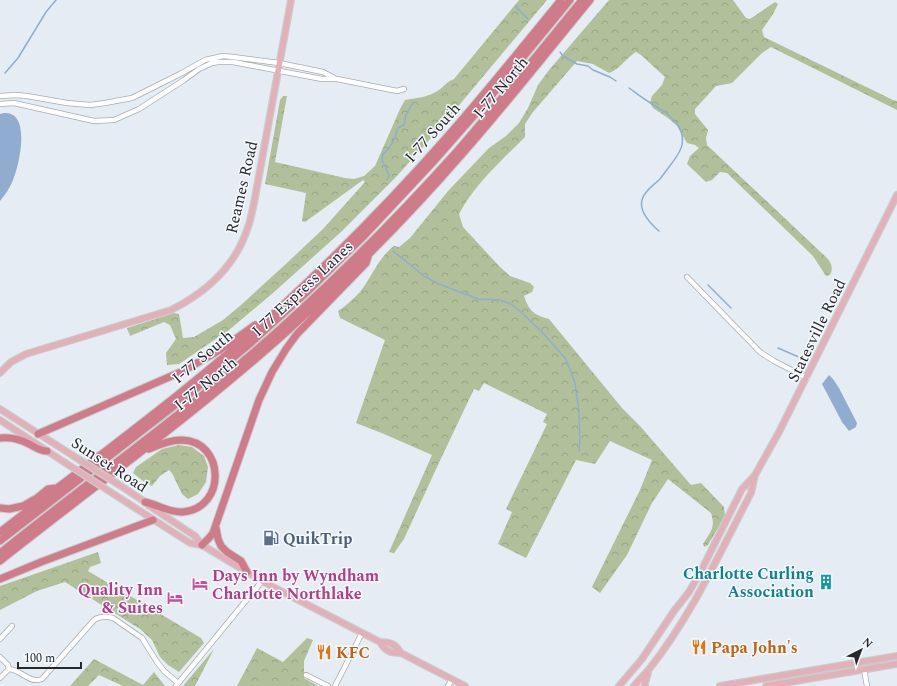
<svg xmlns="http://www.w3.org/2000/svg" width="897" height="686" font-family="Spectral,serif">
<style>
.forest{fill:url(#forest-crowns)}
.water{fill:#90add0}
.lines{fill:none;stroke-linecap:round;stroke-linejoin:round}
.stream{stroke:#90add0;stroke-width:1.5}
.minor-casing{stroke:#a6acb4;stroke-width:6}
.major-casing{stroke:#cbcbcc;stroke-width:8}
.highway-casing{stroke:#cbcbcc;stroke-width:9}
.minor{stroke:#fff;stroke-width:4.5}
.major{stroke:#e2b0b8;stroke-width:5.5}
.highway{stroke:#ce7c89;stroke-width:7}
.major-bridge-casing{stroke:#cbcbcc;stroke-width:8;stroke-linecap:butt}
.major-bridge{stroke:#e2b0b8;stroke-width:5.5}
.labels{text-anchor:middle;stroke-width:3;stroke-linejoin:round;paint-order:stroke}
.street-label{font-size:16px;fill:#26282b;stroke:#f5f9fe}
.service-label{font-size:16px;font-weight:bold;fill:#4e5e75;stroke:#f5f9fe;text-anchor:start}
.culture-label{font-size:16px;font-weight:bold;fill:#0d838f;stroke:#f5f9fe;text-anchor:end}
.hotel-label{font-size:16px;font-weight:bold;fill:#b23c85;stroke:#f5f9fe;text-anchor:start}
.food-label{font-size:16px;font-weight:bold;fill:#c56008;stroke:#f5f9fe;text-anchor:start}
</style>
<defs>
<pattern id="forest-crowns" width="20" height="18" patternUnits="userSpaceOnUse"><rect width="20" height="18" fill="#b1c09a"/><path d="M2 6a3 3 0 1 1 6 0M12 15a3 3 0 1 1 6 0" fill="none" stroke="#98a585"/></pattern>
</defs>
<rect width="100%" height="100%" fill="#e6ecf4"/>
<path class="forest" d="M519,0H547L440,128L396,177L341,232L273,293L229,330L179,364L167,365L166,353L176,339L170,325L164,322L130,336L127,328L174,313L179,314L183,338L194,337L223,320L241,305L288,262L323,229L365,182L363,180L305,222L302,221L306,193L265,184L280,100L283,96H287L275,162L345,178L354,179L364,176L375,166L400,109L405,100C417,98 429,97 439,90C444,86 448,81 454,79Z
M609,0H733L746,18L750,19L775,2L778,4L773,14L762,30L764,37L893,100L897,101V110L771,47L762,53L732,83L716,86L695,109V114L708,130L706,138L707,145L828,259C832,265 833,268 830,275L826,276L813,256L727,173L720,172L712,180L706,182L687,164L690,156L699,148L695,145L687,143L677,126L668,118L653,108L650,103L652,96L662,85L665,77L641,55L636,52C626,58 620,69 609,73L593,64L577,61L533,112L525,124V137C501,161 475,184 459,214L463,227L499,266L510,276L530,283L534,287L532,292L524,296C529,311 534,315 549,319L622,408L640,426L691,485L701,483L724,507L725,516L708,545L704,547L703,544C710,532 716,528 711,513L668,479L652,503L627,555L600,593L592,587L640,490L652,460L610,441L595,464L576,460L526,558L498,544L512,512L506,509L547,424L543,422L547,414L484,383L479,391L474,389L437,467L404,539L394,553L389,552L432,455L384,434L356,423L385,340L340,318L338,311C346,306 353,299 360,292C372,277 378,258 394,246L399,247L410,238L448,191L489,148L506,136L519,123L528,108L538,85L549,70Z
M179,445L192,447L204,456L208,467L206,482L198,494L188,499L182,494L172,473L169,470L160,476L152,486L143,481L133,473L136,467L162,449Z
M98,552L101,563L90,567L88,571L201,638L204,643L179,672L168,665L160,657L152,640L140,629L65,582L37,591L0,610V586Z
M307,638L313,640L304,661V678L318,686H237L257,648L283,662Z
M214,649L195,686H183Z
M94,659L143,685L154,672L165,686H123L99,675L88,686H70Z"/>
<path class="water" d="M4,113C32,111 19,166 13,180C10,188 5,195 0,201V114Z
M829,375L833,379L839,388L857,423L856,427L849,431L842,422L822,384Z"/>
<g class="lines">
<path class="stream" d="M517,6L516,7L528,19
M560,52L563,56L577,64L588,66L593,70L610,77L616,81
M5,73L18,58L46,12L56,0
M629,88C636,93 642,98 649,102C660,109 670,114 678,125C688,142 680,153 669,167C666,171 663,175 660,179C654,185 644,191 642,200C639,211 651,224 659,231
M387,180L389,175L382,160L383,154C390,150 396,136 398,128L404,125L406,115L413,102
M393,251L424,276L439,284L478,299L500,300L511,304L523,314L542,332L565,358L570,369L575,383L579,412L580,440L579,451
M708,285L731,308
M778,348L801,358"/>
<defs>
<path id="minor" d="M0,96L16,95L27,96L67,103L90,105L105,103L132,98L180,74L205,60L223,56L233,57L279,63L323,72L336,79
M0,104L14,103L94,121L114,120L139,109L184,80L199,69L212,63L218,62H233L322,79H337L397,91L404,89
M687,277L760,352L774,361L807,378
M0,639L12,626
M0,657L8,665L9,669
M9,669C22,670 29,684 42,679L94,620C100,616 106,616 113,618L142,638L157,662L164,671L178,683
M864,669L867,686
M306,675L328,686
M0,678L9,669
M176,686L262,581
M335,686L362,633
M448,686L452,679"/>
<path id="major" d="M0,373L11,362L26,354L171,310C207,292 236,265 248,227C251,219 252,211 254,203L291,0
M0,409L72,455
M0,420L64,462
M121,486L145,502L148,505L195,536L202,545L247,572L273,587L380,642C391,642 395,644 401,653L465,686
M112,493L190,543L202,545
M380,642C386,652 390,653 401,653
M619,686L642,659L674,611L689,592L700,573L742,489L755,475L779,432L897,195
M634,686C639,680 645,674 650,668C692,615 720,552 751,493L755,475
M645,686V683L648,673
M720,686L897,656
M766,686L897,664"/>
<path id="highway" d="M38,434L183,371L220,350L255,325
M0,438C10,437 20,439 29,444C35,447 40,451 47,451
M145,502C158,505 170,513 183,512C227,508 225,441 182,440C170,440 160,444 149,449
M0,508L9,509L23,506L37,498L48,489L57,488
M216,528L218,539L221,546L227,552L241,561L247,572
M0,532C95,458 194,387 283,305C340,252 395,196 446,138C486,93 523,46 561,0
M0,541L192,392L252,342L306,293L362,238L435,160L487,101L570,0
M202,545L209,538L213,533L259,400L272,372L286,349L297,334L366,263L368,257
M0,553C98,474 201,402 293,317C351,264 406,208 458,150C500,101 541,50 582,0
M0,561C106,477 217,398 316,305C368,257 418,205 464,152C508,102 548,51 590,0
M0,579L41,562L153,520"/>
</defs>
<use href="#minor" class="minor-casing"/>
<use href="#major" class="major-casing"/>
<use href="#highway" class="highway-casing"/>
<use href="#minor" class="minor"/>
<use href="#major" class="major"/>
<use href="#highway" class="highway"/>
<defs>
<path id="major-bridge" d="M72,455L121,486
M64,462L112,493"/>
</defs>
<use href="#major-bridge" class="major-bridge-casing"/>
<use href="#major-bridge" class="major-bridge"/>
</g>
<defs>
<symbol id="fuel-bare" viewBox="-9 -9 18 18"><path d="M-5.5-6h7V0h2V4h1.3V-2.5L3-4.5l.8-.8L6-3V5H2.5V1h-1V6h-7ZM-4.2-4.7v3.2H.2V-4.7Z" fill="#5c6f8a" stroke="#f5f9fe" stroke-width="2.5" paint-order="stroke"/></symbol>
<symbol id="building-bare" viewBox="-9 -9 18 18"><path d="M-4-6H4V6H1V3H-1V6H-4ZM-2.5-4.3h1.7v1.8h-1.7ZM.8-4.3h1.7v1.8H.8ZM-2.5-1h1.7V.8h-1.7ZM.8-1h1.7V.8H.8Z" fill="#0f9aa8" stroke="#f5f9fe" stroke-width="2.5" paint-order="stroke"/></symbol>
<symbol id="hotel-bare" viewBox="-9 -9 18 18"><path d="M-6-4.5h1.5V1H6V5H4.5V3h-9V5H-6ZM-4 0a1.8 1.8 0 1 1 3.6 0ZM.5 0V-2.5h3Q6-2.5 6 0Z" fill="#d1479c" stroke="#f5f9fe" stroke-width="2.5" paint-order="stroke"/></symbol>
<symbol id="restaurant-bare" viewBox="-9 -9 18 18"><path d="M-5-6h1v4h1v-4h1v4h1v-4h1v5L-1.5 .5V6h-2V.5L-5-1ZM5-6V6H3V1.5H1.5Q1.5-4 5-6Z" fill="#e8710a" stroke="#f5f9fe" stroke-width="2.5" paint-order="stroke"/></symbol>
</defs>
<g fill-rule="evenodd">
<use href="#fuel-bare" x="260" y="527" width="22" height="22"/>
<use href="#building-bare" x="815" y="571" width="22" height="22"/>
<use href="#hotel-bare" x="189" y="573" width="22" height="22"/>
<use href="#hotel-bare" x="164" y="587" width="22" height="22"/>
<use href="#restaurant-bare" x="688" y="636" width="22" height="22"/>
<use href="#restaurant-bare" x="313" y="641" width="22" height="22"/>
</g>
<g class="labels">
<g class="street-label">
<text transform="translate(500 87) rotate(-50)" y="6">I-77 North</text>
<text transform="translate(432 132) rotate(-48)" y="6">I-77 South</text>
<text transform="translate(241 187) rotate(-77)" y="6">Reames Road</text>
<text transform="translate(302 288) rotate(-43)" y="6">I 77 Express Lanes</text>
<text transform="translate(816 330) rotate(-64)" y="6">Statesville Road</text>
<text transform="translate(202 356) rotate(-40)" y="6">I-77 South</text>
<text transform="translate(205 383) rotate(-39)" y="6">I-77 North</text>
<text transform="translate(110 464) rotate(33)" y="6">Sunset Road</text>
</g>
<g class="service-label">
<text x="283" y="544">QuikTrip</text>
</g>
<g class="culture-label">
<text x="814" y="579">Charlotte Curling<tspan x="814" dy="18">Association</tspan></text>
</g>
<g class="hotel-label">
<text x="212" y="581">Days Inn by Wyndham<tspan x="212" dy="18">Charlotte Northlake</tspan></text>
<text x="163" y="595" text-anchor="end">Quality Inn<tspan x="163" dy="18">&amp; Suites</tspan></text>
</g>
<g class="food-label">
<text x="711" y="653">Papa John's</text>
<text x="336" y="658">KFC</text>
</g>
</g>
<g transform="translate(861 650) rotate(42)" stroke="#f5f9fe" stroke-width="3" paint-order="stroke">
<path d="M0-3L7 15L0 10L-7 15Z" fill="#26282b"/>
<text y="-6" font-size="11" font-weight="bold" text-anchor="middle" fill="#26282b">N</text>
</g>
<path d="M18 662v6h63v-6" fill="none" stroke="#26282b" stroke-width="2"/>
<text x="24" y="662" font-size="12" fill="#26282b" stroke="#f5f9fe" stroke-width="3" paint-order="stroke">100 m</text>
</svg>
